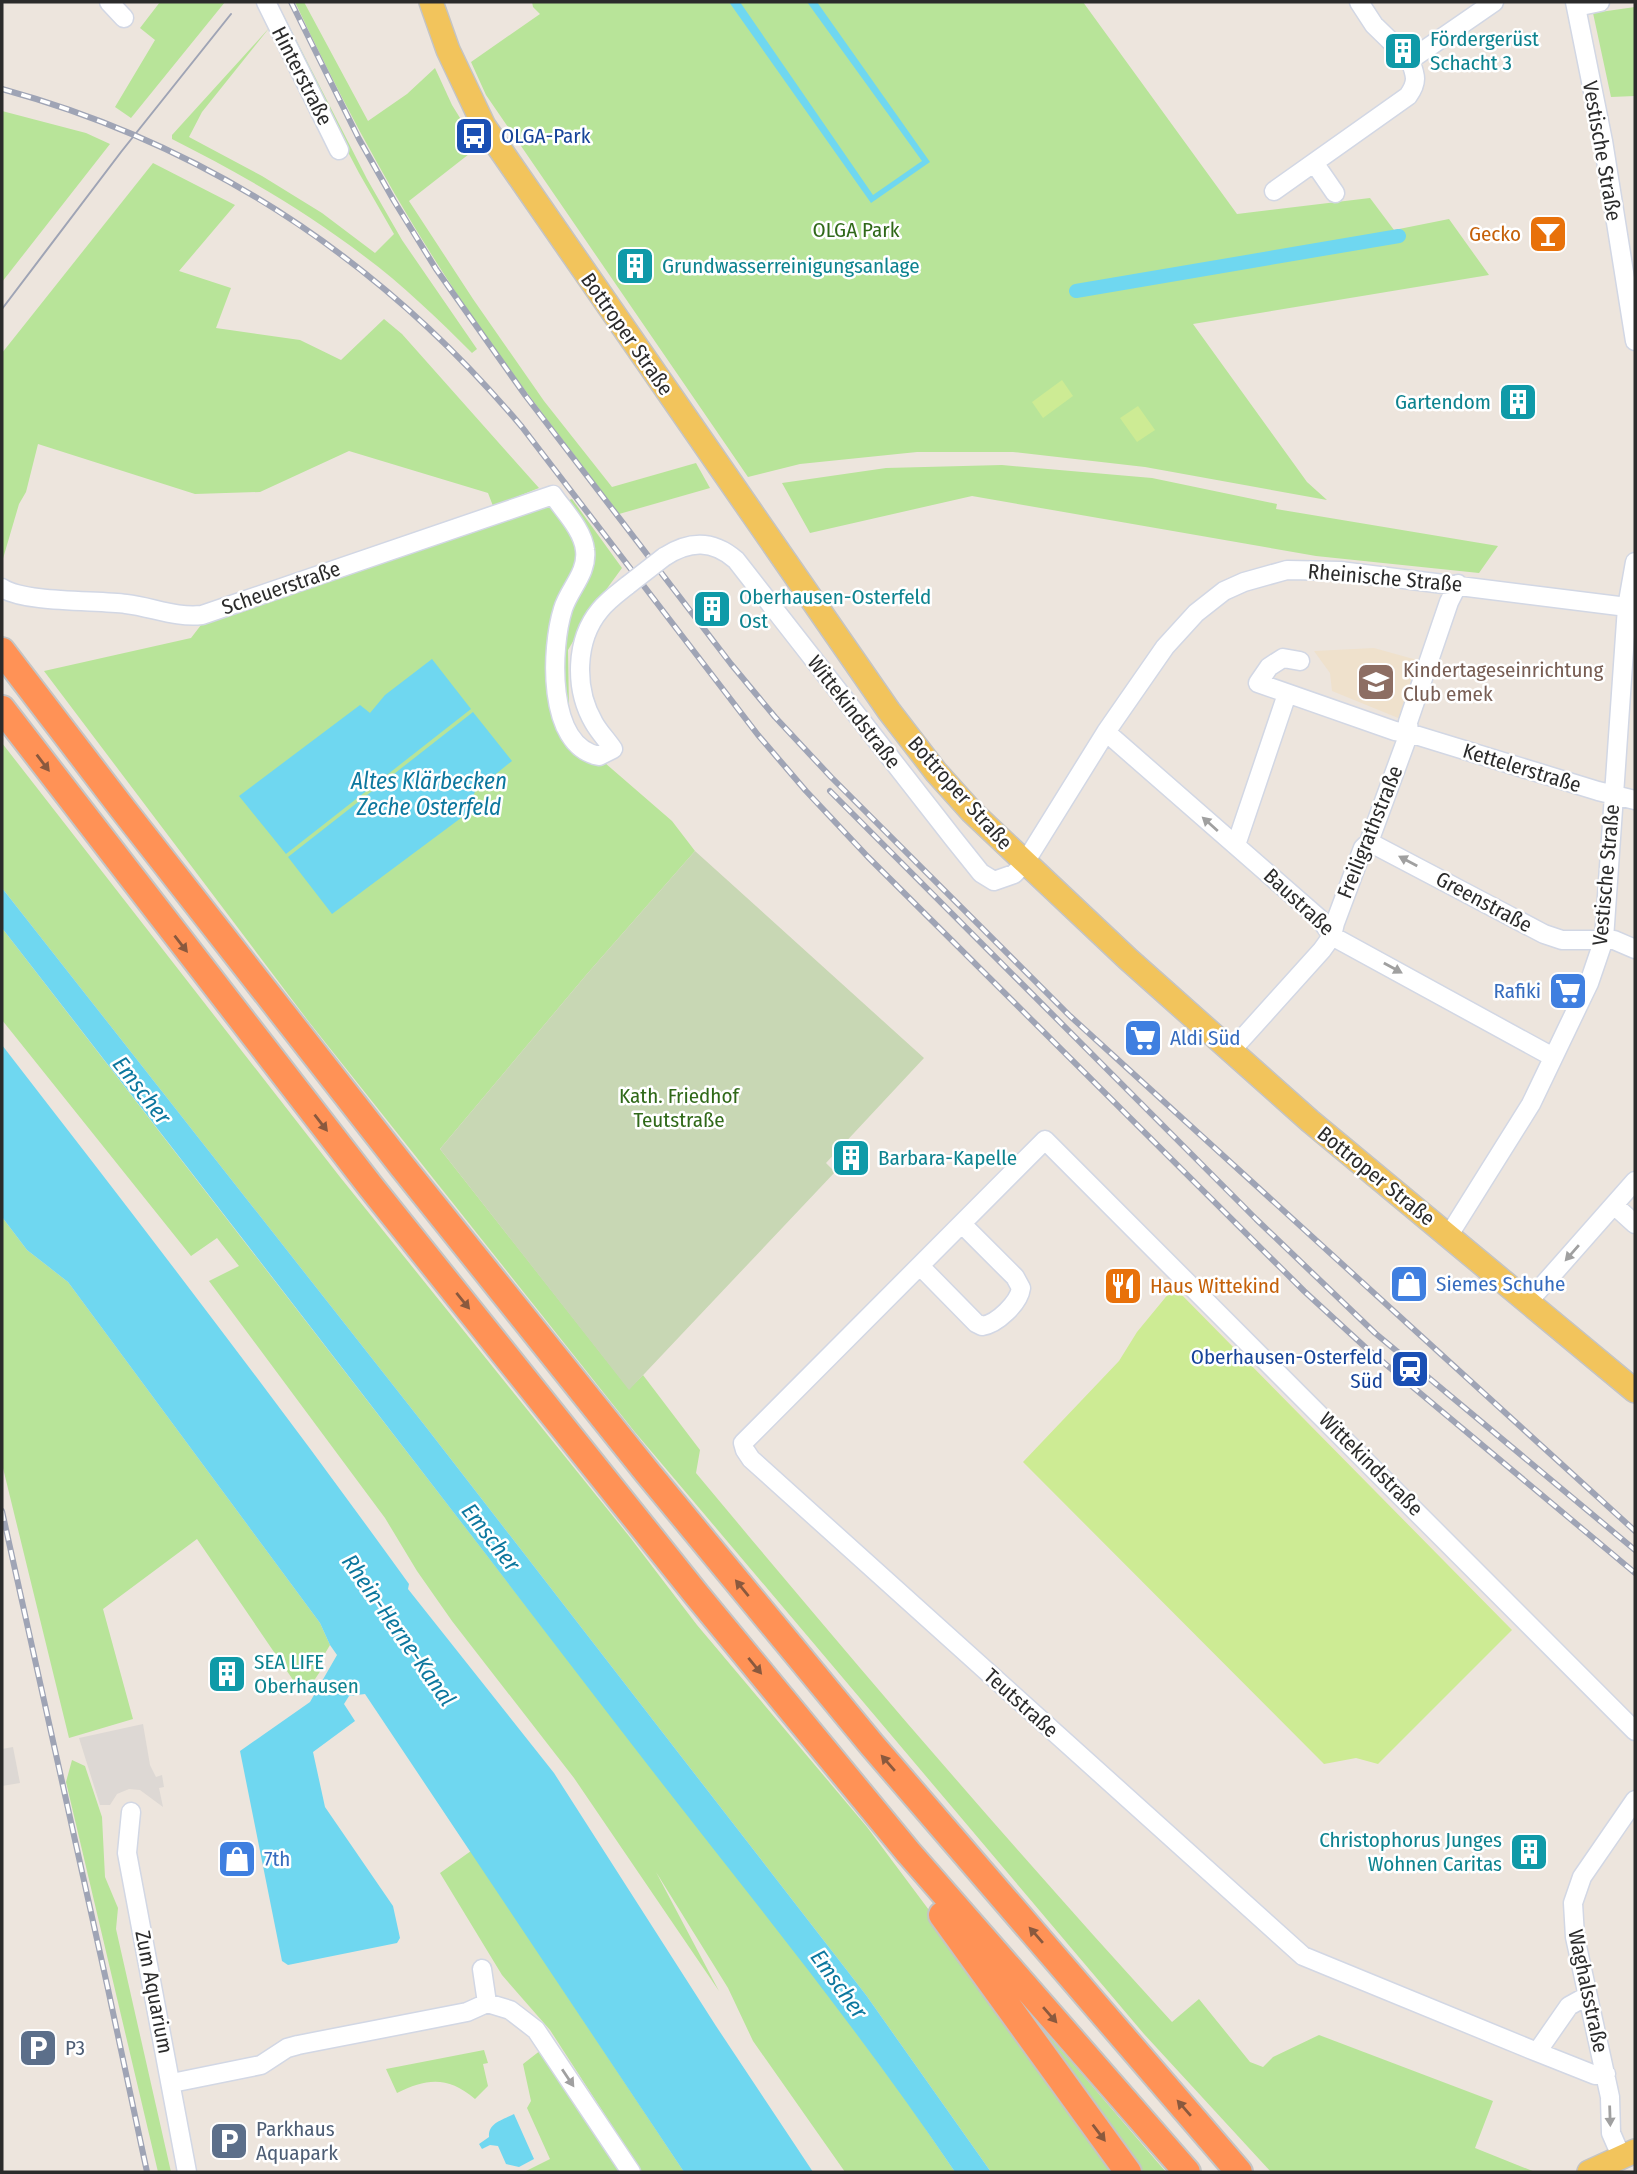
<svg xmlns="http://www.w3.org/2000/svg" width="1637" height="2174" font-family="'Fira Sans Condensed',sans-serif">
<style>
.education{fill:#efe1cc}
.green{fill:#b8e499}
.cemetery{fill:#c8d7b4}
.pitch{fill:#cdeb94}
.plaza{fill:#ddd8d4}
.water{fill:#6fd7f0}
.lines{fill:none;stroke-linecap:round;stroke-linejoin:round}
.canal{stroke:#6fd7f0;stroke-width:14}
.minor-casing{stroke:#d2d7e4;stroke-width:21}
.major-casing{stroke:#c4c4c4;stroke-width:26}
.highway-casing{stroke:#c4c4c4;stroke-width:30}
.minor{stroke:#fff;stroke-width:18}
.major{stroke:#f2c45c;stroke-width:23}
.highway{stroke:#ff9256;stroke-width:26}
.tram{stroke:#9fa4b5;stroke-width:2}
.rail-casing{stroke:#9fa4b5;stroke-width:6}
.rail{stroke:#fff;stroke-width:3.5;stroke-dasharray:10;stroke-linecap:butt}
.minor-bridge-casing{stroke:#d2d7e4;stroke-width:21;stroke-linecap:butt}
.minor-bridge{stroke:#fff;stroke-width:18}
.oneway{fill:#8a593e}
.oneway2{fill:#a0a0a0}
.labels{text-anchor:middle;stroke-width:5;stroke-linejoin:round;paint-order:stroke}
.culture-label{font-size:21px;fill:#0d838f;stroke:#fff;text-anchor:start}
.street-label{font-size:21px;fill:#2b2b2b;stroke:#fff}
.transit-label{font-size:21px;fill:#164399;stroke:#fff;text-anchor:start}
.park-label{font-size:21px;fill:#306919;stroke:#fff}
.food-label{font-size:21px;fill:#c56008;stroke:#fff;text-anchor:end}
.education-label{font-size:21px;fill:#785e54;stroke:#fff;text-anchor:start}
.shop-label{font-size:21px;fill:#366cbe;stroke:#fff;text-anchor:start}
.service-label{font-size:21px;fill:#4e5e75;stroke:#fff;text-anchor:start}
.water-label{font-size:23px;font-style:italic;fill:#0c779e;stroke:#fff}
</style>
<rect width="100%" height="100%" fill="#ede5dd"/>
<path class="education" d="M1374,648L1428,663L1408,722L1332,691L1330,673L1314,651Z"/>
<path class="green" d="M160,2H225L131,118L115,107L155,40L140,28Z
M295,2H304L368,121L407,94L435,68L452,105L478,147L409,201L473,299L544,401L612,487L696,463L710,488L619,514C564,440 505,368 455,291C394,199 342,102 295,2Z
M532,2H1083L1237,214L1370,198L1394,230L1449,219L1489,275L1193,324L1307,482L1327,500L1145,467L1013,452H917L800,464L748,477L486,95L471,62L540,14L533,7Z
M1635,7V96L1611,97L1593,13Z
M283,14L367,179L402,240L477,349L472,353C438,319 403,285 364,256C304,210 239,173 172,139V135L270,27L202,112L189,137L262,176L322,213L375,253L394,234L359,173L278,19Z
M2,111L86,133L110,144L2,282Z
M153,163L235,205L179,271L231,288L216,328L300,340L341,360L384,319L402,334L539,488L493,506L488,493L349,451L260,492L195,494L38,444L26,492L19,504L2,562V353Z
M1002,465L1152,478L1277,504L1276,509L1498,546L1479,573L1316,556L972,496L810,533L782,483L886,468Z
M572,499L622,568L592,609L568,650L569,710L560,724L672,821L695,851L587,974L440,1149L629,1389L643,1375L700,1450L696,1473C851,1659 1009,1844 1172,2022L1199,1999L1250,2062L1263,2067L1273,2057L1319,2035L1493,2101L1475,2148L1535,2172H1271L1144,2034L634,1431L309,1022L44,671L191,638L201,625C324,579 447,538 572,499Z
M2,743L340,1177L629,1536L697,1625L867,1827L1014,2024L1117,2172H991L866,1995L426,1427L2,888Z
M2,928L618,1725L790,1943L908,2103L955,2172H845L753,2041L728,1988L656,1872L719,1991L574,1778L452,1621L417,1571L385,1518L209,1281L239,1266L217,1238L191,1256L2,1020Z
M2,1217L27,1250L68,1282L320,1623L330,1645L317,1667L321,1670L304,1696L197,1539L103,1609L133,1719L69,1738L2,1464Z
M72,1760L85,1766L102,1817L105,1877L118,1908L116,1929L171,2172H158L66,1782Z
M471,1851L684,2172H642L550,2030L502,1975L440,1873Z
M1008,1988L1166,2172H1142L1006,1990Z
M484,2050L488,2063L483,2064L488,2086L475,2099C448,2076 427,2078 397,2093L386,2069Z
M541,2050L622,2172H524L550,2159L527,2108L531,2101L523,2064Z"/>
<path class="cemetery" d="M695,851L924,1058L826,1163L835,1172L629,1390L440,1149L587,974Z"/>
<path class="pitch" d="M1062,380L1073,396L1043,418L1032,402Z
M1138,406L1155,430L1137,442L1120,418Z
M1174,1287L1512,1630L1378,1764L1356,1758L1324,1764L1023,1462L1119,1361L1137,1332Z"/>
<path class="plaza" d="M143,1724L150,1765L156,1777L162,1775L164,1787L159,1788L163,1807L140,1790L129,1789L117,1794L110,1805H100L79,1738Z
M13,1747L20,1783L2,1786V1749Z"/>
<path class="water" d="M729,2H740L873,195L922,161L807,2H817L930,162L871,203Z
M432,659L471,709L286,854L239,796L360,705L370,713L385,695Z
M473,712L512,761L475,791L469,812L332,914L288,857Z
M2,888L426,1427L866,1995L991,2172H955C849,2015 728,1870 613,1720C410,1455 206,1191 2,928Z
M2,1045C140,1223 277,1401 409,1584L408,1589L554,1773L716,2026L813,2172H684L365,1694L349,1696L344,1704L355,1721L313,1752L325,1807L393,1906L400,1938L397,1943L288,1965L282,1961L240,1751L310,1702L337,1655L330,1645L320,1623L68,1282L27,1250L2,1217Z
M514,2114L534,2159L519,2167L506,2164L498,2146L490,2145L482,2149L479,2144L489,2137C488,2123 502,2120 514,2114Z"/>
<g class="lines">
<path class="canal" d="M1076,291L1399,236"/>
<defs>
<path id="minor" d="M109,2L124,18
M266,2L339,150
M1359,2L1374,25L1410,60L1494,2
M1575,2L1603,141L1635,341
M1576,7L1600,2
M1315,164L1335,193
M1274,191L1408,96C1418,82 1416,76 1410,60
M664,557C690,540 713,540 736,560L953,838L981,873L994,881L1014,874L1024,864L1106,732L1165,647L1196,613L1224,591L1244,582L1287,570L1340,571L1635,608
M2,588C25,603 96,600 126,604C152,607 176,618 202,615L553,495C564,511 583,530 585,550C588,573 569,589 563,609C551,647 546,746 599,756L613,749C607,740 599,732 594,723C574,689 575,640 600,610C608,600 618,593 628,585
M1300,661L1283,658L1269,667L1258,683L1395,731L1409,733L1598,791L1635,800
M1106,732L1321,920L1332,936L1553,1057
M1369,842L1544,934L1562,940H1614L1635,949
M1236,845L1287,694
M1231,1051L1322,950L1332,936L1335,923L1363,848L1369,842L1409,733L1408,722L1449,602L1458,584
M1614,1205L1635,1224
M1449,1235L1531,1104L1589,983L1604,939L1627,607L1635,562
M920,1266L976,1323L982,1326C997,1324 1019,1303 1021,1288L1015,1277L962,1224
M1529,1301L1635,1181
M131,1812L127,1853L187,2172
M482,1969L487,2003
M1587,1996L1569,2006L1537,2052L1303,1956L751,1459L745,1450L743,1443L1045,1140L1635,1731
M1537,2052L1595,2075L1606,2074
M172,2083L261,2065L287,2048L298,2045L467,2012L487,2003L510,2010L536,2030L631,2172
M1621,2156L1611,2133L1610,2097L1575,1937L1573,1903L1582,1877L1635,1800"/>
<path id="major" d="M431,2L448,50L484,126L889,711L936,772L972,812L1128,959L1310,1121L1635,1391
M1589,2172L1635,2151"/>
<path id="highway" d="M2,651L122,808L402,1166L647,1472L872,1745L1239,2172
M2,709L371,1187L696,1594L908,1852L1187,2172
M942,1915L1128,2172"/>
</defs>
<use href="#minor" class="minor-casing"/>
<use href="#major" class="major-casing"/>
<use href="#highway" class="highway-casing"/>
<use href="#minor" class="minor"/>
<use href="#major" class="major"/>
<use href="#highway" class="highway"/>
<path class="tram" d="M2,309L121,152L231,14"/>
<defs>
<path id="rail" d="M291,2L359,139L394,201L436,269L525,395L731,664L775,717L831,777L1070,1016L1635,1531
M2,89C210,146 383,262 522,427L758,735L806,791L868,857L1304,1291L1365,1347L1635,1573
M830,791L1256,1219L1375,1333L1635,1550
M2,1511L108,1989L147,2172"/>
</defs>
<use href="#rail" class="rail-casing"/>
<use href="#rail" class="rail"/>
<defs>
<path id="minor-bridge" d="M628,585L664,557"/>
</defs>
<use href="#minor-bridge" class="minor-bridge-casing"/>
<use href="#minor-bridge" class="minor-bridge"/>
</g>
<defs><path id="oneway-solid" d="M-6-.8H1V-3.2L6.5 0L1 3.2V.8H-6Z" transform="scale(1.75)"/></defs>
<g class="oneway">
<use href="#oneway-solid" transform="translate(43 763) rotate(53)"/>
<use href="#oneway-solid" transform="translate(181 944) rotate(52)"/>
<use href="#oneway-solid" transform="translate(321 1123) rotate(52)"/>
<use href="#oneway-solid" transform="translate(463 1301) rotate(51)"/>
<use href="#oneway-solid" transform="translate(742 1588) rotate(-129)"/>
<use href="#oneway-solid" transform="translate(755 1666) rotate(51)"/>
<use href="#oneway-solid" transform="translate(888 1763) rotate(-131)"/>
<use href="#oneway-solid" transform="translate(1036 1935) rotate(-131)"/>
<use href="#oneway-solid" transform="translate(1050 2015) rotate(49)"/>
<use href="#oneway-solid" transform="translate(1184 2108) rotate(-131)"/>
<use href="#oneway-solid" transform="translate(1099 2133) rotate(53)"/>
</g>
<g class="oneway2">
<use href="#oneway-solid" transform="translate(1210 824) rotate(-138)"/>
<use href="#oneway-solid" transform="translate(1408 861) rotate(-152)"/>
<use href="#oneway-solid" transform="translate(1393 968) rotate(29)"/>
<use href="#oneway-solid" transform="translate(1572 1253) rotate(131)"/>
<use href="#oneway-solid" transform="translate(568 2078) rotate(56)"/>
<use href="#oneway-solid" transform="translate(1610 2116) rotate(88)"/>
</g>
<defs>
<symbol id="building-square" viewBox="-11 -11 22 22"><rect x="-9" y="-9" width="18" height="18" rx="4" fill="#0f9aa8" stroke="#fff"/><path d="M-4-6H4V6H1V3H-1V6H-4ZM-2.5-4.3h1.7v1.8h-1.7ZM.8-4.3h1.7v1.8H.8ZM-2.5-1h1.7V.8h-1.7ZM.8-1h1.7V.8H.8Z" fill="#fff"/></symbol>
<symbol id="bus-square" viewBox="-11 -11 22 22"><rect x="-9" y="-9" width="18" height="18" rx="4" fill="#1a4fb4" stroke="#fff"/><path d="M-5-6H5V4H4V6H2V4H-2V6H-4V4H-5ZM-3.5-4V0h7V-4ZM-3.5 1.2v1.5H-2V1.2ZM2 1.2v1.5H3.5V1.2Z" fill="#fff"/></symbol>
<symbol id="bar-square" viewBox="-11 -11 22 22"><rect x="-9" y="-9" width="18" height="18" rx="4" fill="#e8710a" stroke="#fff"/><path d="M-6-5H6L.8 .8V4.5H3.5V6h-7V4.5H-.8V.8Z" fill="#fff"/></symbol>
<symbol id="school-square" viewBox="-11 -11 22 22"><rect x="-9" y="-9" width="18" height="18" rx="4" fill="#8d6e63" stroke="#fff"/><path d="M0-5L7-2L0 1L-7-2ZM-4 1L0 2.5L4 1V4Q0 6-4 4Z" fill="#fff"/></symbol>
<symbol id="supermarket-square" viewBox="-11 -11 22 22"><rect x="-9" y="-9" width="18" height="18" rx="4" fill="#3f7fe0" stroke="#fff"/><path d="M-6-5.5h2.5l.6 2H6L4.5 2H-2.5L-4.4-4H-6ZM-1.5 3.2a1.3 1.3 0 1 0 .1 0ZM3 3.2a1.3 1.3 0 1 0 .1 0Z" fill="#fff"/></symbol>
<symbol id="shop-square" viewBox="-11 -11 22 22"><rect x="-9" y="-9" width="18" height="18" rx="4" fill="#3f7fe0" stroke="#fff"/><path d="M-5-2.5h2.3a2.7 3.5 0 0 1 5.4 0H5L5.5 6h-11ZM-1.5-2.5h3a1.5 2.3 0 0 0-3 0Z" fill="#fff"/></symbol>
<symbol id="restaurant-square" viewBox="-11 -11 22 22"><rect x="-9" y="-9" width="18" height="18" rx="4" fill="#e8710a" stroke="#fff"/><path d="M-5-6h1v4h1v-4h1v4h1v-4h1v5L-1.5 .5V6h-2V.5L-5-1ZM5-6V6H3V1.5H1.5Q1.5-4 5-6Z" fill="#fff"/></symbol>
<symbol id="station-square" viewBox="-11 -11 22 22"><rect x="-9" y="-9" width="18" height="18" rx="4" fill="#1a4fb4" stroke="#fff"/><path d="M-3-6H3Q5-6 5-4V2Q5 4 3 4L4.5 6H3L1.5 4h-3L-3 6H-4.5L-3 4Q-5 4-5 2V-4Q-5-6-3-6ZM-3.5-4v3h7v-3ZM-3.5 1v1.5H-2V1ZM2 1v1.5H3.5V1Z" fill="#fff"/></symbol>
<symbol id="parking-square" viewBox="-11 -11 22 22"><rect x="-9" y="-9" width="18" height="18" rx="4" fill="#5c6f8a" stroke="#fff"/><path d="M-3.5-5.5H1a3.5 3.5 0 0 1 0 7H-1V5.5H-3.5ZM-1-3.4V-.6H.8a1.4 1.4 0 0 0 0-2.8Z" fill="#fff"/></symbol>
</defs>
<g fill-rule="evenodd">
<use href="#building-square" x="1381" y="29" width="44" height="44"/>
<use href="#bus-square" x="452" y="114" width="44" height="44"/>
<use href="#bar-square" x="1526" y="212" width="44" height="44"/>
<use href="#building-square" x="613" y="244" width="44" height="44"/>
<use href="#building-square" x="1496" y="380" width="44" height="44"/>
<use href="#building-square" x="690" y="587" width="44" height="44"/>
<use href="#school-square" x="1354" y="660" width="44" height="44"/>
<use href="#supermarket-square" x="1546" y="969" width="44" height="44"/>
<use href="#supermarket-square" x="1121" y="1016" width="44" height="44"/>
<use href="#building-square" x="829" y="1136" width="44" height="44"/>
<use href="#shop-square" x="1387" y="1262" width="44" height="44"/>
<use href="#restaurant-square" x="1101" y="1264" width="44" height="44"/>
<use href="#station-square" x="1388" y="1347" width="44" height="44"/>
<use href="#building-square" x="205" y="1652" width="44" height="44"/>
<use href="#building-square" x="1507" y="1830" width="44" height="44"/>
<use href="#shop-square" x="215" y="1837" width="44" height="44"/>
<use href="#parking-square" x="16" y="2026" width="44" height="44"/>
<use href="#parking-square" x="207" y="2119" width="44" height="44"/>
</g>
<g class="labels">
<g class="culture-label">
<text x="1430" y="46">Fördergerüst<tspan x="1430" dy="24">Schacht 3</tspan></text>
<text x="662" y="273">Grundwasserreinigungsanlage</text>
<text x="1491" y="409" text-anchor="end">Gartendom</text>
<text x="739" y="604">Oberhausen-Osterfeld<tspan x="739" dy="24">Ost</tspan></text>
<text x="878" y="1165">Barbara-Kapelle</text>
<text x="254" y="1669">SEA LIFE<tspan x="254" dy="24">Oberhausen</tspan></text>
<text x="1502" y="1847" text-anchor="end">Christophorus Junges<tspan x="1502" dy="24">Wohnen Caritas</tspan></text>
</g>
<g class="street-label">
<text transform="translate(302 76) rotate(63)" y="7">Hinterstraße</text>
<text transform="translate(1602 151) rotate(80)" y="7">Vestische Straße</text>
<text transform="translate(627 334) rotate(55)" y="7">Bottroper Straße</text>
<text transform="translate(1385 578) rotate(5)" y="7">Rheinische Straße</text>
<text transform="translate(281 588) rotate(-19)" y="7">Scheuerstraße</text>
<text transform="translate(854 712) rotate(52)" y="7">Wittekindstraße</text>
<text transform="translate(1522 768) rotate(17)" y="7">Kettelerstraße</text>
<text transform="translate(960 793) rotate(48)" y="7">Bottroper Straße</text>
<text transform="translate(1370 832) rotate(-68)" y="7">Freiligrathstraße</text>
<text transform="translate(1606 875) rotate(-85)" y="7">Vestische Straße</text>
<text transform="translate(1299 902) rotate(43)" y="7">Baustraße</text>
<text transform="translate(1484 902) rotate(28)" y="7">Greenstraße</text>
<text transform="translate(1376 1176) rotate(39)" y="7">Bottroper Straße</text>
<text transform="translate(1371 1464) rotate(45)" y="7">Wittekindstraße</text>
<text transform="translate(1021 1703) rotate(42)" y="7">Teutstraße</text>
<text transform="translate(1588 1991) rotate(78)" y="7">Waghalsstraße</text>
<text transform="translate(154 1992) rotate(79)" y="7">Zum Aquarium</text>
</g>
<g class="transit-label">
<text x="501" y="143">OLGA-Park</text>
<text x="1383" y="1364" text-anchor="end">Oberhausen-Osterfeld<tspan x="1383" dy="24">Süd</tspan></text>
</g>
<g class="park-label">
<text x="856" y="237">OLGA Park</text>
<text x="679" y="1103">Kath. Friedhof<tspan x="679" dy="24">Teutstraße</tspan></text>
</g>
<g class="food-label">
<text x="1521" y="241">Gecko</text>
<text x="1150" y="1293" text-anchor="start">Haus Wittekind</text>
</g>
<g class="education-label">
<text x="1403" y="677">Kindertageseinrichtung<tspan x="1403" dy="24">Club emek</tspan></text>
</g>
<g class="shop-label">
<text x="1541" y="998" text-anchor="end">Rafiki</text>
<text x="1170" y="1045">Aldi Süd</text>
<text x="1436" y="1291">Siemes Schuhe</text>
<text x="264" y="1866">7th</text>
</g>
<g class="service-label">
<text x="65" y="2055">P3</text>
<text x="256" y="2136">Parkhaus<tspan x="256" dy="24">Aquapark</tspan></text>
</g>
<g class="water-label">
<text x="429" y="789">Altes Klärbecken<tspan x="429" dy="26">Zeche Osterfeld</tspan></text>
<text transform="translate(142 1090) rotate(52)" y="8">Emscher</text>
<text transform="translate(491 1537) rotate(52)" y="8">Emscher</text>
<text transform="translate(399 1630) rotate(55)" y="8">Rhein-Herne-Kanal</text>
<text transform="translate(839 1984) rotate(54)" y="8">Emscher</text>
</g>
</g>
<rect width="1637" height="2174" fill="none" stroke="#2b2b2b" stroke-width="7"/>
</svg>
